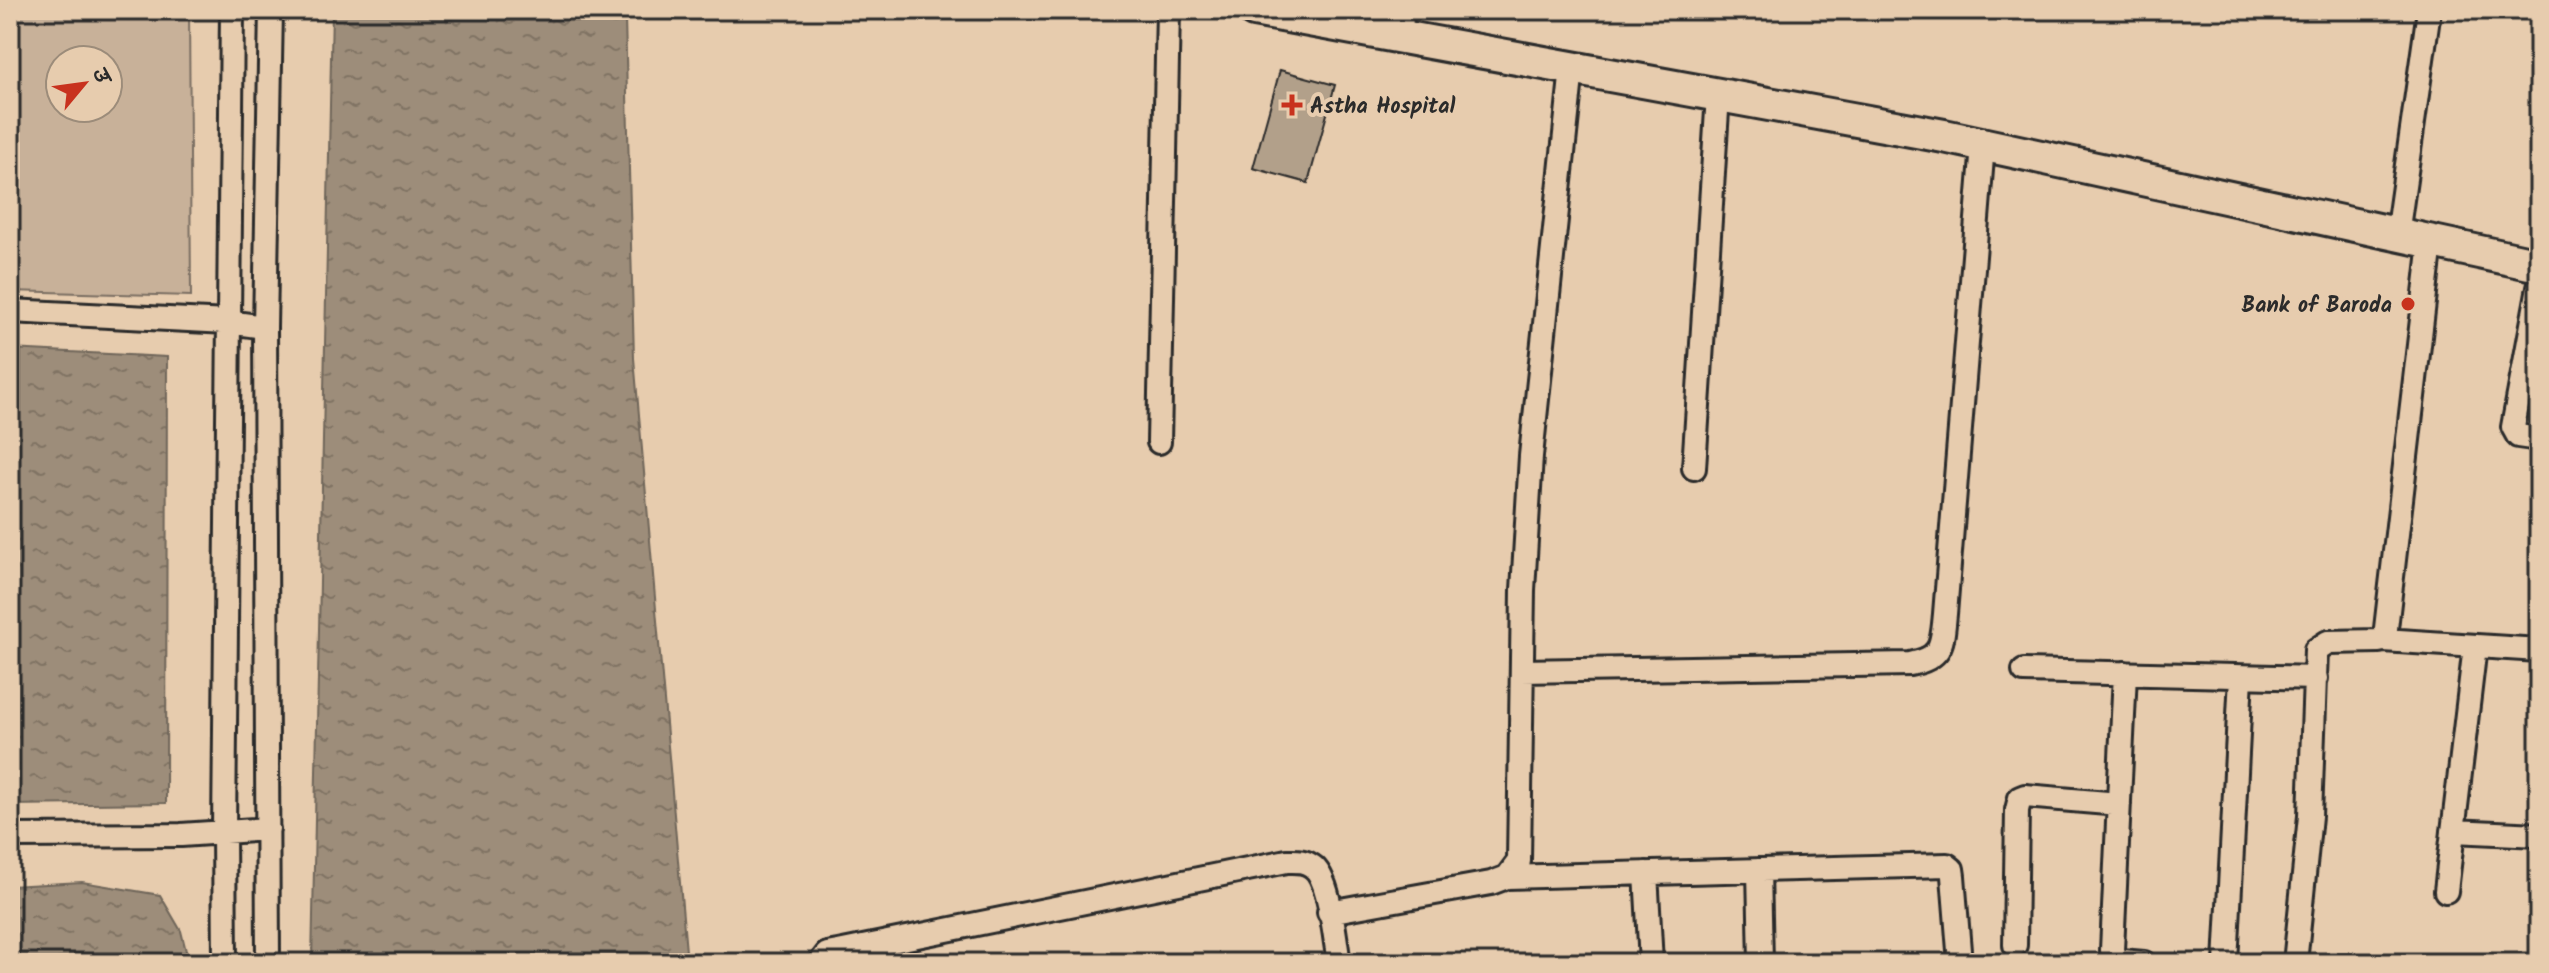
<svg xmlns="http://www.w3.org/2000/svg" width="2549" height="973" font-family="Kalam,'Playpen Sans Deva',sans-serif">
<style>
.pitch{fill:#c8b199;stroke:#7a6e62;stroke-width:2;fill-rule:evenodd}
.water{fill:url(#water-ripples);stroke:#6f665a;stroke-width:2}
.building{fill:#b2a08a;stroke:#2b2b2b;stroke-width:2}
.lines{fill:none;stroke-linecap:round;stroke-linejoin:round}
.minor-casing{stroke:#2b2b2b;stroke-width:28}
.highway-casing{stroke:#2b2b2b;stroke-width:38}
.minor{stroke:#e7ccae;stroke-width:22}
.highway{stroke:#e7ccae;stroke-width:32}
.poi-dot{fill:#c8321e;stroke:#e7ccae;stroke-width:3}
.labels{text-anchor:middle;stroke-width:8;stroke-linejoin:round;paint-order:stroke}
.poi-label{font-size:22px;font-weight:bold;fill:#2b2b2b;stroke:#e7ccae;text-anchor:start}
</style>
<defs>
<pattern id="water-ripples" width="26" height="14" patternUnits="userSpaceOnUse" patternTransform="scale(2)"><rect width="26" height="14" fill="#9d8d7a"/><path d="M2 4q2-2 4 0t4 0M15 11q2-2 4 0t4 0" fill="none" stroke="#807364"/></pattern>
</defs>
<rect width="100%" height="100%" fill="#e7ccae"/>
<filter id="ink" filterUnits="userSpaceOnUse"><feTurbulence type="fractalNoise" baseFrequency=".0125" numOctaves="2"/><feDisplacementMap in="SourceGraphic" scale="16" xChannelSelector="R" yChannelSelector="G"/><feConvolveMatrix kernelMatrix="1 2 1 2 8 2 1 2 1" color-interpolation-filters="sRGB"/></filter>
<g filter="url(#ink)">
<path class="pitch" d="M10,10H189L191,296L10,291ZM60,60H108V108H60Z"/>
<path class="water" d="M332,10H527L625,18L634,358L687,963H312Z
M10,349L167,357L166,803L10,805Z
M82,882L160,895L181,931L189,963H10V886Z"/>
<path class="building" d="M1280,70L1335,85L1308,183L1253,168Z"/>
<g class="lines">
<defs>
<path id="minor" d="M1401,37L1402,10
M2397,235L2429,10
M2539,287L2513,427L2518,436L2539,439
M10,311L228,322L265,327
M1159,442L1168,10
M1694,468L1718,95
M2383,640L2539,650
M1522,671L1910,664C1943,658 1942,644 1945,614L1983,145
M2024,671L2316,678
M2125,673L2112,950L2114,957L2121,961L2144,963
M2453,831L2539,835
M10,836L181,835L268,829
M1759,870L1761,963
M1646,873L1651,963
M1507,877L1947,865L1952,869L1953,876L1960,963
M2446,891L2475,646
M1329,912L1491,883L1507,877L1519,861L1523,590L1531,456L1572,68
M2015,945L2017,810L2020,798L2025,796L2119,804
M225,963L224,832L232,10
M268,963L265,327L271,10
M820,963L827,954L838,952L1287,861C1296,861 1304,860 1312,866C1330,877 1335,941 1339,963
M2226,963L2241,677
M2295,963L2310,816L2316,650L2328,642L2379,641L2385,637L2431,242"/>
<path id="highway" d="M1254,10L1944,136L2539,265"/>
</defs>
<use href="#minor" class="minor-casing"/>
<use href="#highway" class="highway-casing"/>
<use href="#minor" class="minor"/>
<use href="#highway" class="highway"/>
</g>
</g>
<g class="poi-dot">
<path d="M1288 93h8v8h8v8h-8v8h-8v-8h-8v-8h8z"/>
<circle cx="2408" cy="304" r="8"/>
</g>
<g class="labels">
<g class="poi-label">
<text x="1310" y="113">Astha Hospital</text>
<text x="2392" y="312" text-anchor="end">Bank of Baroda</text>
</g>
</g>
<rect width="2549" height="973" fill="none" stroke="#e7ccae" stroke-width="40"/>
<rect x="20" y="20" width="2509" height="933" fill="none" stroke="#2b2b2b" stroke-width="3" filter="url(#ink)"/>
<g transform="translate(84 84) rotate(61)"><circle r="38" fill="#e7ccae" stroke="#9c8c7a" stroke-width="2"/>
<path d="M0-6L14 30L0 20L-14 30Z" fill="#c8321e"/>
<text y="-12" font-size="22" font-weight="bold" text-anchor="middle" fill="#2b2b2b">उ</text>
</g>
</svg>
